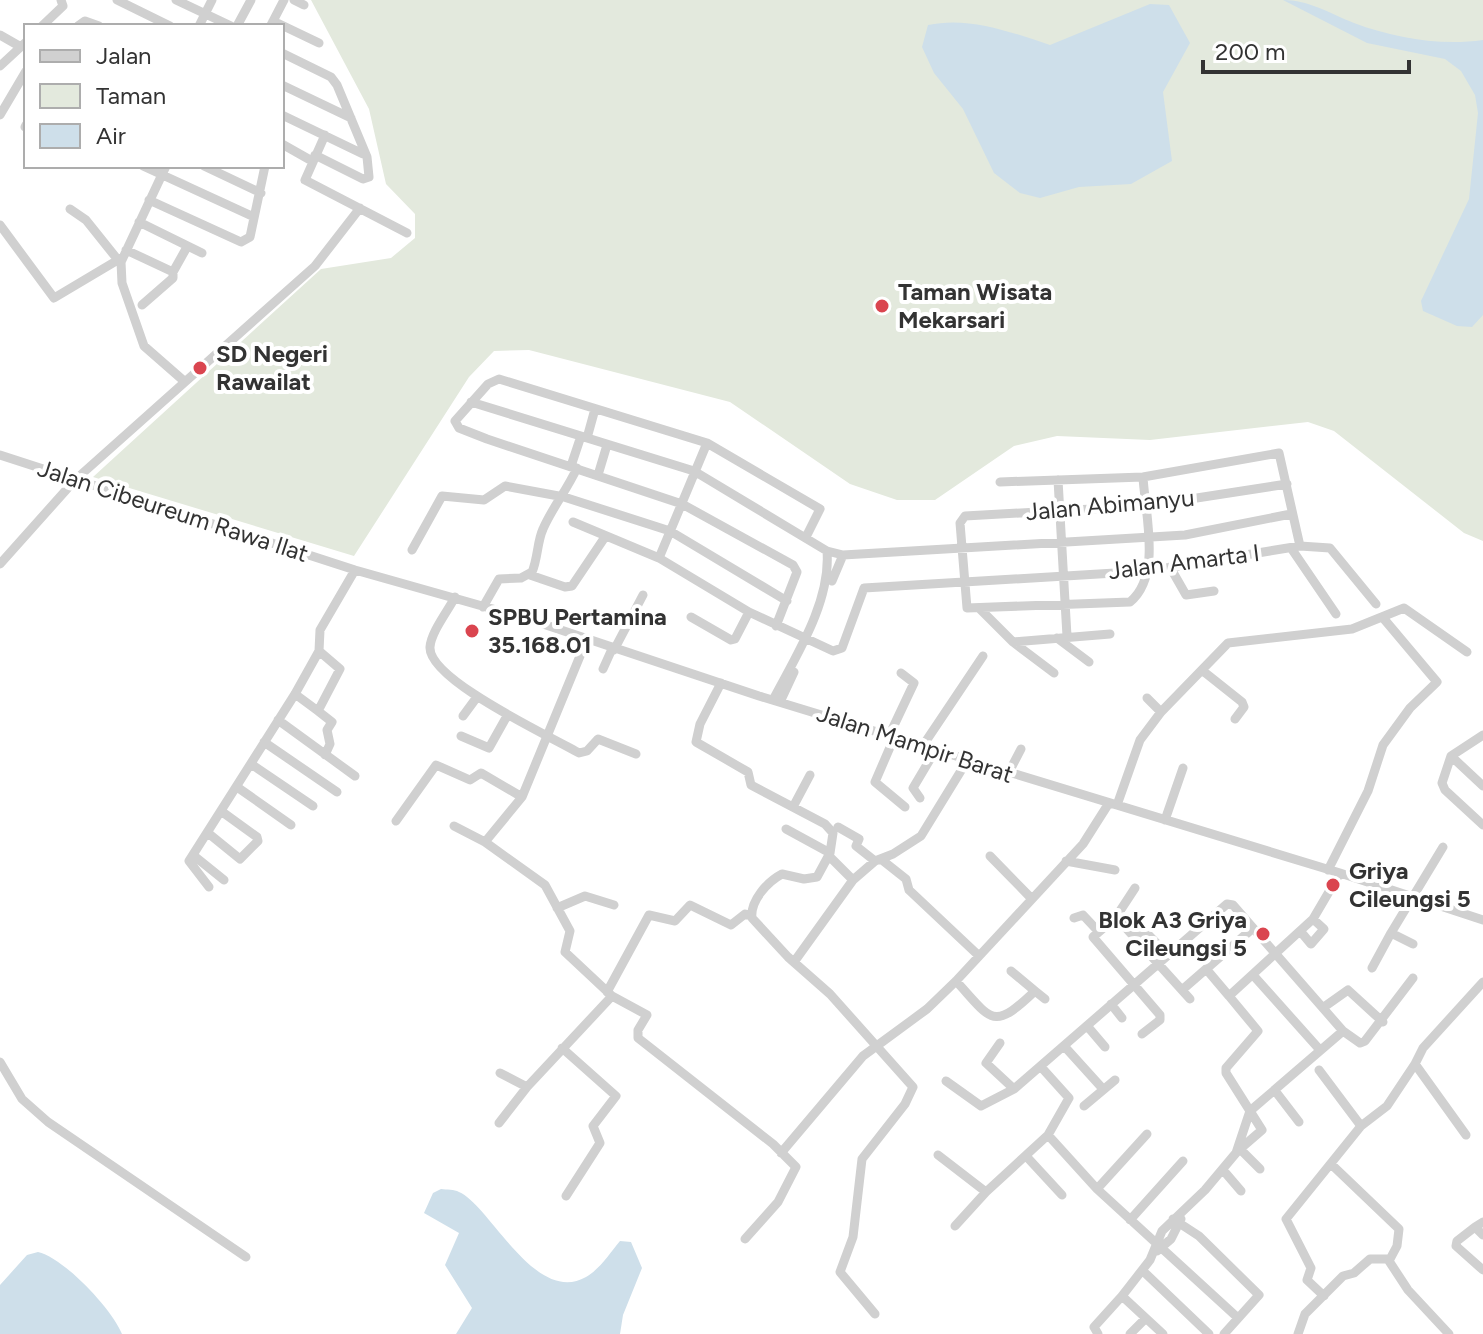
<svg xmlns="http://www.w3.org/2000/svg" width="1483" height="1334" font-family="Figtree,sans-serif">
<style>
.green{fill:#e3e9dd}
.water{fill:#cedfea}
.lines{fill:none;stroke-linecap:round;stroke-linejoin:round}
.minor{stroke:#d0d0d0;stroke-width:9}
.poi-dot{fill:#da454f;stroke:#fff;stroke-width:3}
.labels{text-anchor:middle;stroke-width:8;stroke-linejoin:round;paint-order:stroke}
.poi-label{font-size:24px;font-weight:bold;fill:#333;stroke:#fff;text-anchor:start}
.street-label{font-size:24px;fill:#333;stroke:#fff}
</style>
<rect width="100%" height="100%" fill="#fff"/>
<path class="green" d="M311,0H1483V541L1464,533L1334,431L1308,422L1150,440L1057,436L1014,446L935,500H897L850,484L730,402L529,350L494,351L469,377L354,556L93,477L321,269L391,258L415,238V214L386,184L369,109Z"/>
<path class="water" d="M1283,0C1309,0 1329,13 1354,23C1394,38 1440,46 1483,40V315L1472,327L1457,326L1423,311L1421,301L1469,199L1478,113L1475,95L1461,71L1445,59L1367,43Z
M1150,4L1169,5L1190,43L1163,92L1172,161L1131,184L1079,187L1040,198L1020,193L994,173L963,109L934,73L922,47L928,25C968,16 1011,32 1050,45Z
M441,1189C447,1190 454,1189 459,1192C490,1205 535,1306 586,1277C600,1269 610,1253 620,1241L631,1242L642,1268L623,1315L620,1334H456L472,1308L445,1265L459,1233L424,1213L433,1193Z
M38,1252C64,1258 112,1309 122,1334H0V1285L27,1255Z"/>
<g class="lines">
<path class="minor" d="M117,0L170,26
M176,0L231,26
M294,0L304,5
M273,21L319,43
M271,25L284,0
M42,26L63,6L61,0
M78,26L85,21L99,26
M199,26L212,0
M237,26L251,0
M0,35L21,47
M282,53L331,77L337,85L367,157L369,177L363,179L315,155
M0,66L26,42
M282,85L351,118
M0,115L26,71
M282,115L363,154
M25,127L26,125
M325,135L305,180L407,233
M282,144L312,161
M143,166L254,217
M166,166L121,262L122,283L144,346L184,381
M204,166L261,193
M149,200L241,242L250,237L265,166
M70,209L86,220L118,260
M139,222L202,253
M0,225L54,298L123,257
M126,250L173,272
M142,305L173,278V272L187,247
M471,402L694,471L827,551L843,555L1185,535L1291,514
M587,438L595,409
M0,455L355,570L528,619L759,696L1340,873L1483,920
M571,466L581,436
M598,475L607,445
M1143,477C1145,513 1162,576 1130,602L967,608L960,523L965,516L1145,506L1287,484
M1058,480L1067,636
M1000,482L1143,477L1279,453L1300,546
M573,522L659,558L749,612L833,651L842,648L864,588L1148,571L1300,546L1330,548L1376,604
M1291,548L1336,614
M412,550L442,496L484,500L505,486L564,497L670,531L787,601
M659,558L707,443
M0,564L75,480L315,266L360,208
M1170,567L1186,595L1214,591
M530,575L565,587L572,586L605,537
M832,581L843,555
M455,597C448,611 431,632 430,647C428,680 552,737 579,753L587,751L598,739L636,754
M483,607L499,579L521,578L532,572C538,558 537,542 543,529C552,508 567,490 577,468
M980,609L1013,642L1054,673
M691,617L731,640L735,639L749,612
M776,626L797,572L793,565L682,504L487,439L459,428L455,421L488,384L499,379L707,443L820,509L806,537
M1057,638L1089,662
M1013,642L1110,634
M614,650L643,595
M319,651L340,669L318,711L332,722L327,730L330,744L325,755
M603,669L612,649
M1203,671L1242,702L1244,707L1235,719
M721,683L700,724L696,742L748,772L751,785L825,824L833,833L830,853L817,877L804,879L782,874C767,882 750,901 752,918L788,957L830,994L913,1087L905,1104L862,1159L853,1237L840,1272L875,1314
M295,694L318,711
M1147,698L1161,712
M773,700C796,656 831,602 827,551
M780,702L794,672
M463,716L477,697
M278,720L355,776
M1483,735L1451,756L1442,783L1445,790L1483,825
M461,736L489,748L507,716
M889,736L914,683L901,673
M894,738L875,782L905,807
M264,742L337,792
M922,747L983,656
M1451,756L1483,786
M251,764L313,806
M1008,774L1021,749
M237,787L291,825
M920,798L913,788L935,751
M1117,805L1140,740L1161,712L1228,643L1352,629L1404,608L1467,652
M793,807L810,775
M1165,820L1183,768
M396,821L436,765L470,780L481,773L522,797L587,639
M454,826L485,842L545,885L570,931L565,952L612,996L647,1015L638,1030V1038L773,1144L796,1167L778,1202L745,1239
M838,827L859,839L856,846L875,861
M786,829L830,853
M208,833L240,859L258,841L257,837L221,811
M485,842L522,797
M193,855L224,880
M829,856L853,880
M990,856L1031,898
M882,860L906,879L909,890L977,954
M1066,861L1115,870
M1328,870L1368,791L1383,745L1410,708L1437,682L1384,619
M209,887L189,861L295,694L319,651L320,630L355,570
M1135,888L1116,917L1093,937L1160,1015V1020L1142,1034
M557,908L585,896L614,905
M1116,917L1190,999
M1074,918L1083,915L1097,930
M1301,932L1311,944L1324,929L1313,919
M1135,937L1143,929L1168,955
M1413,944L1391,933L1443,847
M794,962L853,880L875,861L893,854L921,836L967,761
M1372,968L1391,933
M1207,970L1229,996
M1253,975L1320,1050
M956,981C992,1020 992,1032 1035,991L1011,971
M1182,990L1252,929
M1035,991L1045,999
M607,992L649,915L675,921L690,905L731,925L745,914L751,916
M1111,1004L1122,1018
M1324,1007L1348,990L1383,1022
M1088,1027L1105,1047
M1000,1043L986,1063L1014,1089
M1065,1047L1103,1089
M562,1048L616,1096L593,1126L600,1143L566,1196
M0,1062L22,1099L48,1122L246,1257
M1042,1068L1069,1098L1048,1135
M1319,1070L1361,1126
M500,1073L527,1087L612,996
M946,1081L981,1106L1014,1089L1227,904L1233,905L1343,1031
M1276,1092L1299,1122
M1084,1106L1115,1080
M499,1123L527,1087
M1466,1135L1415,1064L1423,1048L1483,982
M1239,1148L1260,1169
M1240,1149L1262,1130L1250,1111L1343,1031L1360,1043L1365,1041L1413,978
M781,1153L863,1056L927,1009L956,981L1083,844L1109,803
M938,1155L986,1192
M1026,1156L1062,1195
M1331,1164L1399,1229L1397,1246L1389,1261L1408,1290L1449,1334
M1223,1170L1241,1191
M1097,1189L1147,1134
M1173,1219L1199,1236L1259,1295L1224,1334
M1130,1220L1183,1161
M1483,1222L1475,1227L1483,1235
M955,1226L986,1192L1048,1135L1097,1189L1238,1318
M1475,1227L1457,1241L1456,1246L1483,1270
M1157,1251L1171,1239L1181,1219
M1143,1271L1209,1334
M1324,1296L1307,1280L1311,1268L1286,1219L1361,1126L1387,1106L1415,1064
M1098,1334L1094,1327L1122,1296
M1130,1334L1145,1319
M1163,1334L1122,1296L1150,1260L1162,1231L1205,1190L1236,1153L1250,1111L1226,1073V1068L1258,1031L1229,996L1313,919L1340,873
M1298,1334L1305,1314L1343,1276L1354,1273L1370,1259H1388"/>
</g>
<g class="poi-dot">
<circle cx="882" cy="306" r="8"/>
<circle cx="200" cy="368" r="8"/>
<circle cx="472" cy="631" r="8"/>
<circle cx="1333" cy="885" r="8"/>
<circle cx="1263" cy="934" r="8"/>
</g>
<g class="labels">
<g class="poi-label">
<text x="898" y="300">Taman Wisata<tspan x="898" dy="28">Mekarsari</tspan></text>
<text x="216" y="362">SD Negeri<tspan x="216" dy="28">Rawailat</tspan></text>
<text x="488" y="625">SPBU Pertamina<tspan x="488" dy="28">35.168.01</tspan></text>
<text x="1349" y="879">Griya<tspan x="1349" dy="28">Cileungsi 5</tspan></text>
<text x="1247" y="928" text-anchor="end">Blok A3 Griya<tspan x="1247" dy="28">Cileungsi 5</tspan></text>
</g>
<g class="street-label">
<text transform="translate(1110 505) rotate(-5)" y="8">Jalan Abimanyu</text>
<text transform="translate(173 511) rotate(18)" y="8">Jalan Cibeureum Rawa Ilat</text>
<text transform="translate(1184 562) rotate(-7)" y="8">Jalan Amarta I</text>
<text transform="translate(915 744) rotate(18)" y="8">Jalan Mampir Barat</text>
</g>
</g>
<rect x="24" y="24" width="260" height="144" fill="#ffffff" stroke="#adadad" stroke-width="2"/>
<rect x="40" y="50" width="40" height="12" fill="#d0d0d0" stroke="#adadad" stroke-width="2"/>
<text x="96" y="64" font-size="24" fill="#333333">Jalan</text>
<rect x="40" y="84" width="40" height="24" fill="#e3e9dd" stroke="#adadad" stroke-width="2"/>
<text x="96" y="104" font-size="24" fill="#333333">Taman</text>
<rect x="40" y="124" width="40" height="24" fill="#cedfea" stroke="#adadad" stroke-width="2"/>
<text x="96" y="144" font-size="24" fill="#333333">Air</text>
<path d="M1203 60v12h206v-12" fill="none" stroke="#333333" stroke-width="4"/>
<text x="1215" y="60" font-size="24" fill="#333333" stroke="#ffffff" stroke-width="6" paint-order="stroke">200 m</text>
</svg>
